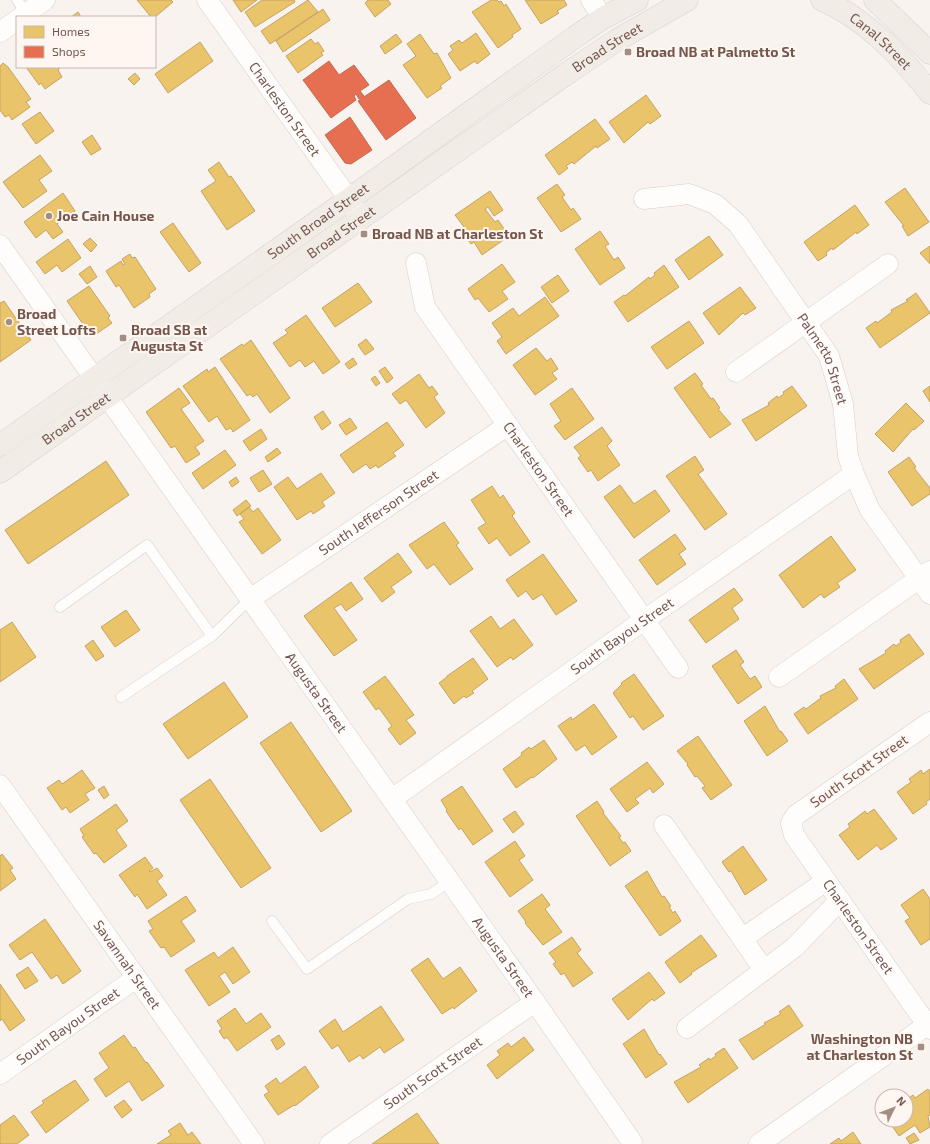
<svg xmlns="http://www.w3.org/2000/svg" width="930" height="1144" font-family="'Exo 2',sans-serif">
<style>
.homes{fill:#e9c46a;stroke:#c6a362}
.shops{fill:#e76f51;stroke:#c56850}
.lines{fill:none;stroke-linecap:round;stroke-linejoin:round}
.service-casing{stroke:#d6ceca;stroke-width:11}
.minor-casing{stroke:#d6ceca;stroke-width:21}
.primary-casing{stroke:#d9d0cb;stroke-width:23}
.service{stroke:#fefdfc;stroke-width:10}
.minor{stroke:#fefdfc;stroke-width:20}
.primary{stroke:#f2ece7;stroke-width:22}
.poi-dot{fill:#a38e86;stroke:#fef7f1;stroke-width:1.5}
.labels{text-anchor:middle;stroke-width:4;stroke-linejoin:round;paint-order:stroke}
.street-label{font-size:14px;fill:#75574e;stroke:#fef7f1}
.poi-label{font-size:14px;font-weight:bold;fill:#75574e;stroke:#fef7f1;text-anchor:start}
</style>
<rect width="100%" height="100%" fill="#f8f3ee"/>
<path class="homes" d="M137,0H171L173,2L155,17H151Z
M233,0H257L241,12Z
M262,0H294L295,2L255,27L245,12Z
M308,0L318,12L270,44L261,31Z
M368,0H388L391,4L375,17L365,3Z
M491,0H497L499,2L501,1L504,6L506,4L521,29L512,35L513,37L498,48L472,12Z
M525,0H564L567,5L557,11L559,13L541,24Z
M323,9L330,20L283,52L276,41Z
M78,12L81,17H71Z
M476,33L490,54L477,64L475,61L460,71L448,54L453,50L450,46L459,40L462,43Z
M396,34L402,42L385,54L380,46Z
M420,34L434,54L437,53L451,78L440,86L442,88L427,98L403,65L416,56L407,44Z
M311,39L315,44L318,42L324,51L321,53L323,55L298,73L286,56Z
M200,42L213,61L168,93L155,74Z
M3,63L8,67L31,99L26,102L30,107L12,120L9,115L5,117L0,110V66Z
M26,67H59L60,68L58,70L62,77L45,89L41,83L39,85Z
M135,73L140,79L134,85L128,79Z
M646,95L661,116L650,124L648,122L624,143L609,122Z
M40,112L54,131L36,144L22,124Z
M595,119L610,139L597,148L596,146L574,164L572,162L566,166L568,168L559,175L545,155Z
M92,135L101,149L91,155L82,142Z
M40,155L52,171L39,180L47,191L23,208L3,182Z
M219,162L229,177L231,176L255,211L227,230L201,191L216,181L208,170Z
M557,184L565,195L562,197L571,210L573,208L581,219L561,232L537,198Z
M905,188L929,222L908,236L902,226H904L885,202Z
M490,191L503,210L494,216L488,207L485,209L495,222L498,220L509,236L482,255L474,242L471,244L461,229L464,227L455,215Z
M63,193L75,211L57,224L63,232L53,239L46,230L36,238L24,222Z
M855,205L869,225L857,234L856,232L833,250L832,248L826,253L827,255L818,261L804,242Z
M173,223L201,263L189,272L160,232Z
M600,231L609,244L605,246L614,260L618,257L625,268L600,285L575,249Z
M709,236L723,255L689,280L675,260Z
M90,238L97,245L91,252L83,244Z
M68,239L81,258L62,272L57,265L45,274L36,262Z
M930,246V264L920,253Z
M130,254L132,258L135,257L156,289L149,294L150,297L134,308L119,285L116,287L106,271L121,261L123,265L125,264L122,259Z
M502,264L515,282L502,291L508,299L489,312L478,298L475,300L468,289Z
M664,265L679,287L628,322L614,302L624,295L625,296L649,277L650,279L655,275L654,273Z
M90,266L97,277L87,284L79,274Z
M558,275L569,291L552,303L541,287Z
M358,283L372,302L335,327L322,308Z
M89,286L110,316L108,318L112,323L92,337L67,301Z
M740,287L756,308L745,315L743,313L719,335L703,313Z
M916,293L930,313L880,348L866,328L876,321L877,323L892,312L891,310L908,301L906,300Z
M545,297L559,316L506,354L497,341L502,337L492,323L513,308L519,316Z
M4,301L31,340L0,362V303Z
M306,315L340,362L323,374L314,361L305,367L300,360L290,367L273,343L288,333L285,330Z
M689,321L704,343L667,369L651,347Z
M366,339L374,349L365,355L358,345Z
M251,340L290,398L270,413L257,394L253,397L250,394L247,396L220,359L242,344L243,346Z
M536,348L547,361L551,358L558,369L552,373L557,379L535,395L513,365Z
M353,358L357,364L349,369L345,364Z
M215,367L250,420L233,432L231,428L226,430L217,416L209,422L183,386L207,369L208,372Z
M385,367L393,378L387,383L379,371Z
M695,373L703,384L701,385L711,399L713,398L720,408L718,409L731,424L710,438L674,388Z
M419,374L429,388L432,386L438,394L434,397L445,413L426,428L406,400L400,404L392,394Z
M375,376L380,383L376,386L371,379Z
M792,386L807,406L756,441L742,420L769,405L768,403L777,396L778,398L784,394L783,392Z
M930,386V402L923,391Z
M179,388L190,403L181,409L204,441L195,447L200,454L186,463L175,446L171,448L146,412Z
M572,388L594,419L565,440L554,426L561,421L550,404Z
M906,403L924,421L914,430L913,429L893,452L875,434Z
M323,411L331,423L322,430L314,417Z
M350,418L357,428L346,435L339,425Z
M387,422L404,445L393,453L396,456L378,468L376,465L370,469L366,464L353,473L340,455Z
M602,427L612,441L607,446L620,465L598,481L591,470L588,472L578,458L581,456L574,447Z
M261,429L267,439L250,451L243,441Z
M277,448L281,453L268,462L265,457Z
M225,450L236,465L203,489L192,473Z
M695,456L704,470L698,474L727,514L705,530L666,476Z
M909,457L916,467L914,468L930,488V494L912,506L888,472Z
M106,461L129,495L28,564L5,530Z
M263,470L272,484L259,492L250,478Z
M321,473L335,493L322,502L325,506L313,514L311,511L297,520L274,487L288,477L297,489Z
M236,477L239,482L232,487L229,482Z
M620,485L634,504L655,490L670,511L634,538L604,497Z
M492,486L500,498L503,495L515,513L512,516L530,542L510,556L497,538L489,544L478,528L486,523L471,500Z
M246,500L251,506L237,516L233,510Z
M249,507L253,512L258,508L281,540L262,554L239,522L244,519L240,514Z
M444,522L459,543L456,545L473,569L450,585L434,564L427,569L409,545Z
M675,534L686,549L679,554L686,564L657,585L639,560Z
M831,536L856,570L837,583L840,587L824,598L821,594L803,608L779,575Z
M398,553L412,572L391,587L395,592L382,602L364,578Z
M543,554L577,601L556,615L542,594L533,600L526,591L518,597L506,580Z
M351,582L363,599L346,611L341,604L334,608L357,640L334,656L304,616Z
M734,588L743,600L732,608L739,619L706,643L689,620Z
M126,610L140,630L115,647L101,627Z
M491,616L500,629L514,619L533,645L513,660L511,657L497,667L470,631Z
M12,622L36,657L0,682V630Z
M909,634L924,654L874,689L859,669L886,653L885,651L894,644L896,646L901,642L900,640Z
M93,640L104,656L96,661L85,646Z
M736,650L744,662L740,665L750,679L755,676L762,687L738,704L712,666Z
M473,658L488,679L472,691L474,693L466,698L464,696L454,704L439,683L447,677V676Z
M634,674L664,716L643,730L633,716L630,718L613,693L622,684L621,683Z
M385,676L414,715L406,720L416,733L400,745L388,729L392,726L379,708L376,710L363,692Z
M844,679L858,699L808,734L794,714L804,707L806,709L821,698L820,696L836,688L835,686Z
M224,682L248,717L188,759L163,724Z
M594,704L617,737L592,755L585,745L576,751L558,726L571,717L572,720Z
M765,706L780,732L781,731L788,741L767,756L744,721Z
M291,722L352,811L321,832L260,743Z
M698,736L732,785L711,800L702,788L705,786L697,776L695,777L687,765L688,764L677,751Z
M544,740L557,759L533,778L532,777L516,788L503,769L522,755L521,753L529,747L531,749Z
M647,762L664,784L653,793L650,788L635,799L639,803L627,812L610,789Z
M930,769V799L926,802L927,804L913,814L897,792L911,782L909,779L921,770L923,774Z
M82,770L95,788L85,794L89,800L70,813L66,807L62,810L47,788L59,780L62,784Z
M210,779L271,868L241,888L180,800Z
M104,786L109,795L104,799L98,790Z
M462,786L493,831L473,845L461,828L459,830L446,811L447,810L441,800Z
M597,801L604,812L603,813L621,836L619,837L623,843L625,842L631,851L610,866L576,816Z
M116,804L128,821L116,830L127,846L104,863L96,853L94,854L82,837L84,836L80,829Z
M874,809L897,839L881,850L877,845L858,860L839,835L850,827L848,824L865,811L867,814Z
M515,811L524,824L513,833L503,819Z
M515,841L525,856L519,860L533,880L510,897L485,862Z
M743,846L767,880L745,895L731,871L729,872L722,862Z
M2,854L13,868L10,870L16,879L0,891V856Z
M145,857L153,868L149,871L150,872L157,868L163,876L157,881L167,895L147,909L137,894L135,897L119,875Z
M647,871L662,897L664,896L671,906L669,907L673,913L675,911L681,921L660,936L625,886Z
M923,889L930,899V939L921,945L905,921L910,918L901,905Z
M542,894L550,905L545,909L562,932L543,945L525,923L526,922L518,911Z
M186,896L196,911L181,921L195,941L171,957L164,947L161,948L149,931L153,929L148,921Z
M45,919L81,971L63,984L57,975L51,979L32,952L20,960L9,945Z
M701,935L717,956L691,973L692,974L680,983L665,962Z
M572,937L581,950L577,953L593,973L573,987L564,973L561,975L553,964L556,962L549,953Z
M233,947L250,972L233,984L225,972L219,976L230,992L209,1006L185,970L214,952L218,958Z
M428,958L443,979L460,967L477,991L454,1009L453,1007L442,1014L411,970Z
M28,967L38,981L25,989L16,975Z
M649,972L665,993L654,1001L652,999L628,1020L612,999Z
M0,984L25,1020L10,1031L2,1019L0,1021Z
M789,1005L803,1026L753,1060L739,1040L766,1024L764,1023L781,1014L779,1012Z
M381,1006L404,1040L384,1053L380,1047L363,1059L360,1055L349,1062L338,1045L332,1049L319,1031L335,1019L343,1032Z
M235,1008L246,1024L261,1013L271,1027L237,1051L227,1037L224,1039L219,1031L222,1029L217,1021Z
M644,1029L659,1055L660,1054L667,1064L646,1078L623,1044Z
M124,1035L133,1048L135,1047L146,1063L147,1062L164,1086L142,1101L129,1081L106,1097L94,1079L109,1068L99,1053Z
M279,1035L285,1044L277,1050L271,1040Z
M524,1037L534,1050L497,1079L487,1065L500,1055L497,1051L508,1043L511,1047Z
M724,1048L738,1068L688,1103L674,1082L701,1067L699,1065L709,1058L710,1060L716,1056L715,1054Z
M305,1066L319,1087L295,1106L294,1105L278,1115L264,1095L269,1092L265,1086L276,1078L280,1084Z
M75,1080L89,1100L46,1133L31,1112L44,1103L42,1101Z
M928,1089L930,1092V1115L928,1116L930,1127L920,1133L915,1125L899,1136L888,1120H906V1100L913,1095L915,1098Z
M124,1100L132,1110L122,1118L114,1107Z
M417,1113L439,1144H372Z
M14,1115L29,1135L17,1144H0V1125Z
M180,1123L188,1135L192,1132L201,1144H157L171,1135L168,1131Z
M853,1132L861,1144H830L839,1138L841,1141Z
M914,1133L919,1140L910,1144L906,1138Z"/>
<path class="shops" d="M329,61L339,75L354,65L369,85L360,91L364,96L359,99L356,94L354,96L356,100L331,118L303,80Z
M389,80L416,118L386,140L358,101Z
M350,117L372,150L351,164L345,163L325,135Z"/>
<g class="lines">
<defs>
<path id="service" d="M17,0L26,13
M60,607L147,545L212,636
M121,697L212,636L250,599
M272,921L307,969L408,899L431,894L450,881"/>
<g id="minor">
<path id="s1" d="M207,0L343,191L358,214"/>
<path d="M591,0L603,18"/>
<path d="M21,17L45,0"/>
<path d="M0,32L17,20"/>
<path id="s2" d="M644,199L689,194L715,204L738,224L829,356L843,404L848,456L854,474L870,510L930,594"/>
<path id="s3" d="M0,245L535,1002L632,1142"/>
<path id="s4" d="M416,263L425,307L678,668"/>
<path d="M736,372L888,264"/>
<path id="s5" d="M250,599L507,426"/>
<path d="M779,677L930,571"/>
<path id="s6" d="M930,722L796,815L791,823L794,835L930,1029"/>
<path id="s7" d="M0,785L254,1144"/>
<path id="s8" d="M392,799L630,630L854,474"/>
<path d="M664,825L764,970"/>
<path d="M743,938L826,881"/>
<path d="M687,1028L795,947L840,900"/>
<path id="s9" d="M0,1074L136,978"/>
<path id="s10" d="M330,1144L535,1002"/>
<path d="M759,1144L930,1023"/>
</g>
<g id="primary">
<path id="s11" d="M822,0C866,19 901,56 930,93"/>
<path d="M875,0L930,53"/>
<path id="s12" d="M0,445L348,200L575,37L603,18L637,0"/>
<path id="s13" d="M0,472L569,72L617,40L687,0"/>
</g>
</defs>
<use href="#service" class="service-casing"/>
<use href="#minor" class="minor-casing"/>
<use href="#primary" class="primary-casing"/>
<use href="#service" class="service"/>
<use href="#minor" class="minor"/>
<use href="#primary" class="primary"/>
</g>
<g class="poi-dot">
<rect x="624" y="48" width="8" height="8" rx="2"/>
<circle cx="49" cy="216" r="4"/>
<rect x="360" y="230" width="8" height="8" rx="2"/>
<circle cx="9" cy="322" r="4"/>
<rect x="119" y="334" width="8" height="8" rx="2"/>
<rect x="917" y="1043" width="8" height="8" rx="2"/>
</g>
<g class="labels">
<g class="street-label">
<text dy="5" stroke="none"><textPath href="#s11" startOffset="72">Canal Street</textPath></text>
<text dy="5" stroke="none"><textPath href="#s13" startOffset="741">Broad Street</textPath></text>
<text dy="5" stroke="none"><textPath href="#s1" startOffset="134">Charleston Street</textPath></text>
<text dy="5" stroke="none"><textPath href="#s12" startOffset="389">South Broad Street</textPath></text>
<text dy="5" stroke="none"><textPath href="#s13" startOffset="417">Broad Street</textPath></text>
<text dy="5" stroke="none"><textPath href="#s2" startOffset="264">Palmetto Street</textPath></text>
<text dy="5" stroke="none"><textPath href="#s13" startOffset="93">Broad Street</textPath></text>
<text dy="5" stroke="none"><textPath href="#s4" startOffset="243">Charleston Street</textPath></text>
<text dy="5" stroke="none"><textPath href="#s5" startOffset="155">South Jefferson Street</textPath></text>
<text dy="5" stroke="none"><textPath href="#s8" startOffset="282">South Bayou Street</textPath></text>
<text dy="5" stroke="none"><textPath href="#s3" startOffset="548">Augusta Street</textPath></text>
<text transform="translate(859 771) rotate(-35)" y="5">South Scott Street</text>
<text dy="5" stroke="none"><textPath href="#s6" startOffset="297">Charleston Street</textPath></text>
<text dy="5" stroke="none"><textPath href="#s3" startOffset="872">Augusta Street</textPath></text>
<text dy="5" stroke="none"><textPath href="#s7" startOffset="220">Savannah Street</textPath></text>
<text dy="5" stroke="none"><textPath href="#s9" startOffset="83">South Bayou Street</textPath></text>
<text dy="5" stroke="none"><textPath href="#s10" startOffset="125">South Scott Street</textPath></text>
</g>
<g class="poi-label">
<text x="636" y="57">Broad NB at Palmetto St</text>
<text x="57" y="221">Joe Cain House</text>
<text x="372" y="239">Broad NB at Charleston St</text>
<text x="17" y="319">Broad<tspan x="17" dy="16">Street Lofts</tspan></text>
<text x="131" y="335">Broad SB at<tspan x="131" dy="16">Augusta St</tspan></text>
<text x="913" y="1044" text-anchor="end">Washington NB<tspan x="913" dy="16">at Charleston St</tspan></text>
</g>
</g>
<rect x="16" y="16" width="140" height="52" fill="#fef7f1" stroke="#c7b7b0"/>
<rect x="24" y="26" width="20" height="12" fill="#e9c46a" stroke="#c7b7b0"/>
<text x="52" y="36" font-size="12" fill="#75574e">Homes</text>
<rect x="24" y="46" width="20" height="12" fill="#e76f51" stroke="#c7b7b0"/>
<text x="52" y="56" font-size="12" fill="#75574e">Shops</text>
<g transform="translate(894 1108) rotate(47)"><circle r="19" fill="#fef7f1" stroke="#c7b7b0"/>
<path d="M0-3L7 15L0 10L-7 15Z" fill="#a38e86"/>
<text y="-6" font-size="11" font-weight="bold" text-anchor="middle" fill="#75574e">N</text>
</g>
</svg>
